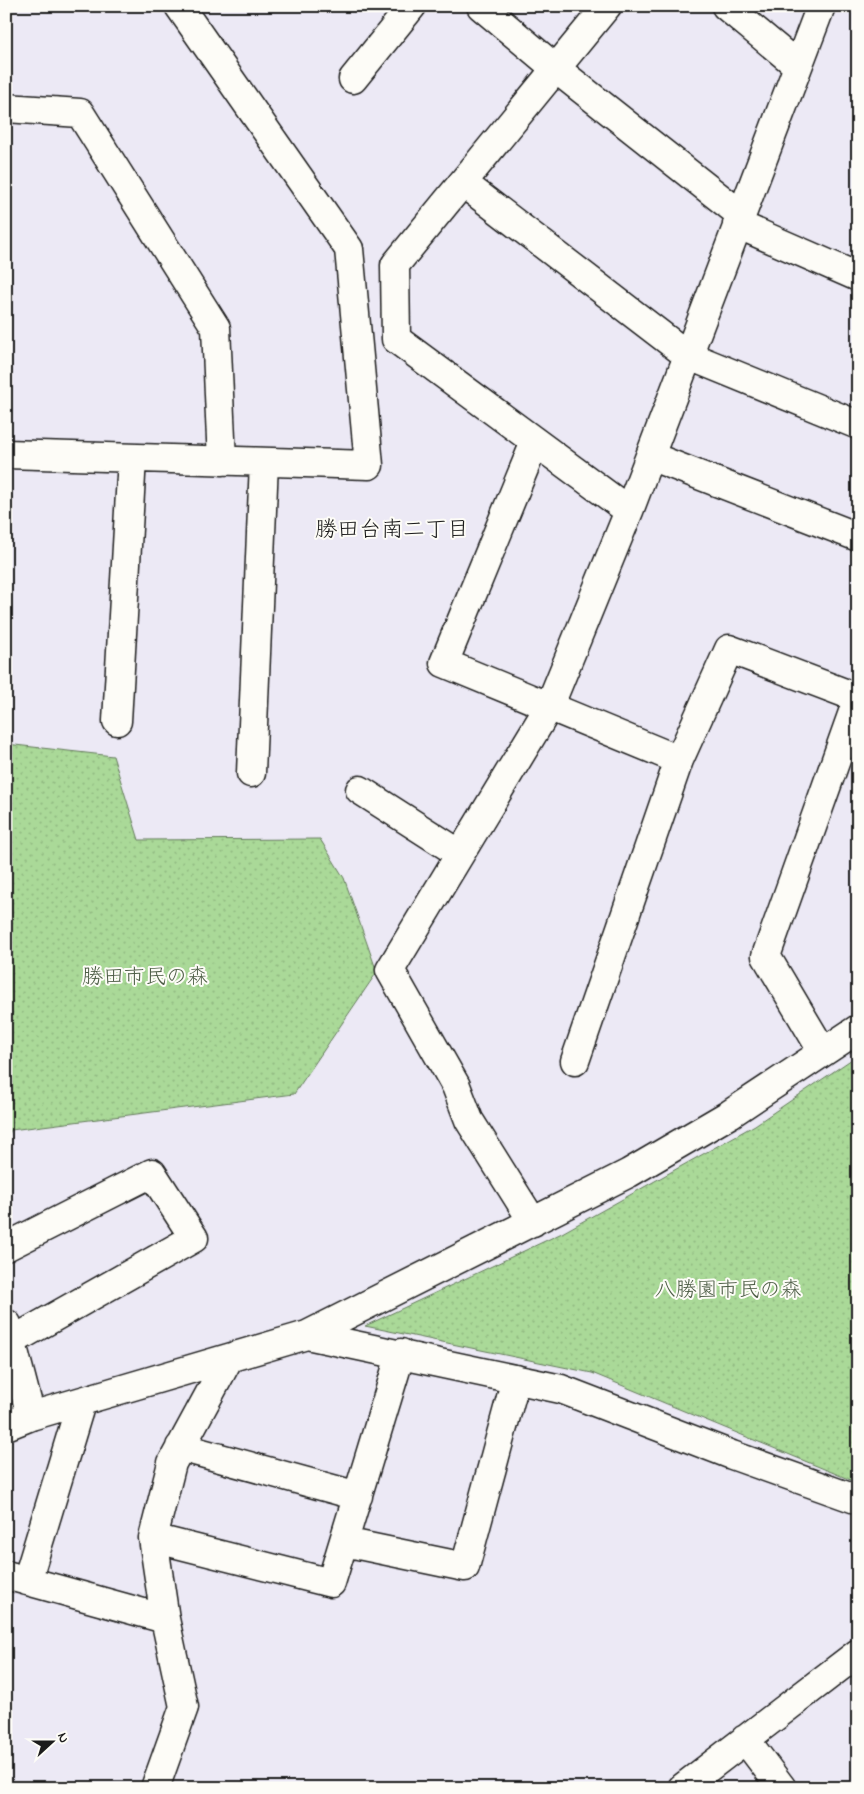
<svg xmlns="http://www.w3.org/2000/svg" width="864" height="1794" font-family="'Indie Flower','Klee One',sans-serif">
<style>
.park{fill:url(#park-dots);stroke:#637a5a}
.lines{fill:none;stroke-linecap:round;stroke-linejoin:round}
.minor-casing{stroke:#1c1c1c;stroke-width:31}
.minor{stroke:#fdfcf7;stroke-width:28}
.labels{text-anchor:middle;stroke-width:4;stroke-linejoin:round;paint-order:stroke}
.park-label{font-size:21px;fill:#4e5e47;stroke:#fdfcf7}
.neighbourhood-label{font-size:22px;fill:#1c1c1c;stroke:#fdfcf7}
</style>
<defs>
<pattern id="park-dots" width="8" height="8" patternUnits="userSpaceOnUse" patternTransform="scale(1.25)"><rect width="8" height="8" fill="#aad998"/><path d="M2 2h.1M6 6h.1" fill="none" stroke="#92ba82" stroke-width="1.8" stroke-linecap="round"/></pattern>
</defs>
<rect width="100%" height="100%" fill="#ece9f5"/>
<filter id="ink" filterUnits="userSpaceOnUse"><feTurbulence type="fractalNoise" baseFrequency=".02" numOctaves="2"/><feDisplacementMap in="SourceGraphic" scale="10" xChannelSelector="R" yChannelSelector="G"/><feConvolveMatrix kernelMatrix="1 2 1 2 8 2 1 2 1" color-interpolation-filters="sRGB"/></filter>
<g filter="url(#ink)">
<path class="park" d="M6,744L113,756L139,840L320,839L344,878L377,972L294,1094L11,1130L6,1140Z
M858,1055V1483L592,1373L365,1326L562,1233L755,1125Z"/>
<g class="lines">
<defs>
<path id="minor" d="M481,6L555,68L740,214
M607,6L395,265L396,339L629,511
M726,6L798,66
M353,79L412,6
M6,108L80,113L216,328L222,461
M463,183L687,355L858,425
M737,224L858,277
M535,442L444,663L679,760
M6,454L369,465L349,249L179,6
M650,456L858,537
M117,721L132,458
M251,773L264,462
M360,790L460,854
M823,1052L766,956L858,698
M575,1061L679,760L729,649L858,698
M533,1222L469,1120L456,1086L390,970L549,707L629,511L821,6
M6,1247L152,1173L194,1238L10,1342
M7,1324L31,1416
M307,1335L561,1389L732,1455L858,1500
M6,1426L31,1416L307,1335L629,1173L730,1114L858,1029
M180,1447L358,1496
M153,1538L331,1583L401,1353
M344,1542L465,1567L516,1379
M6,1575L165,1619
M27,1581L81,1403
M745,1739L782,1788
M155,1788L184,1707L165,1619L153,1538L172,1463L229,1358
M682,1788L858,1653"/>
</defs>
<use href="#minor" class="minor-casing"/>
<use href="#minor" class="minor"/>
</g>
</g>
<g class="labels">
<g class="park-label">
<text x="145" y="983">勝田市民の森</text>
<text x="728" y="1296">八勝園市民の森</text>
</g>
<g class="neighbourhood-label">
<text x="392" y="536">勝田台南二丁目</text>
</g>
</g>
<rect width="864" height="1794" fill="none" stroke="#fdfcf7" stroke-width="25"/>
<rect x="12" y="12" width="839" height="1769" fill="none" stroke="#1c1c1c" stroke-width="2" filter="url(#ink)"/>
<g transform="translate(52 1742) rotate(69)" stroke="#fdfcf7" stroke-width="4" paint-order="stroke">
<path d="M0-4L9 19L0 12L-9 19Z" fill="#1c1c1c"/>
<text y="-8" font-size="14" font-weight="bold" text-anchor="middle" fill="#1c1c1c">N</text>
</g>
</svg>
